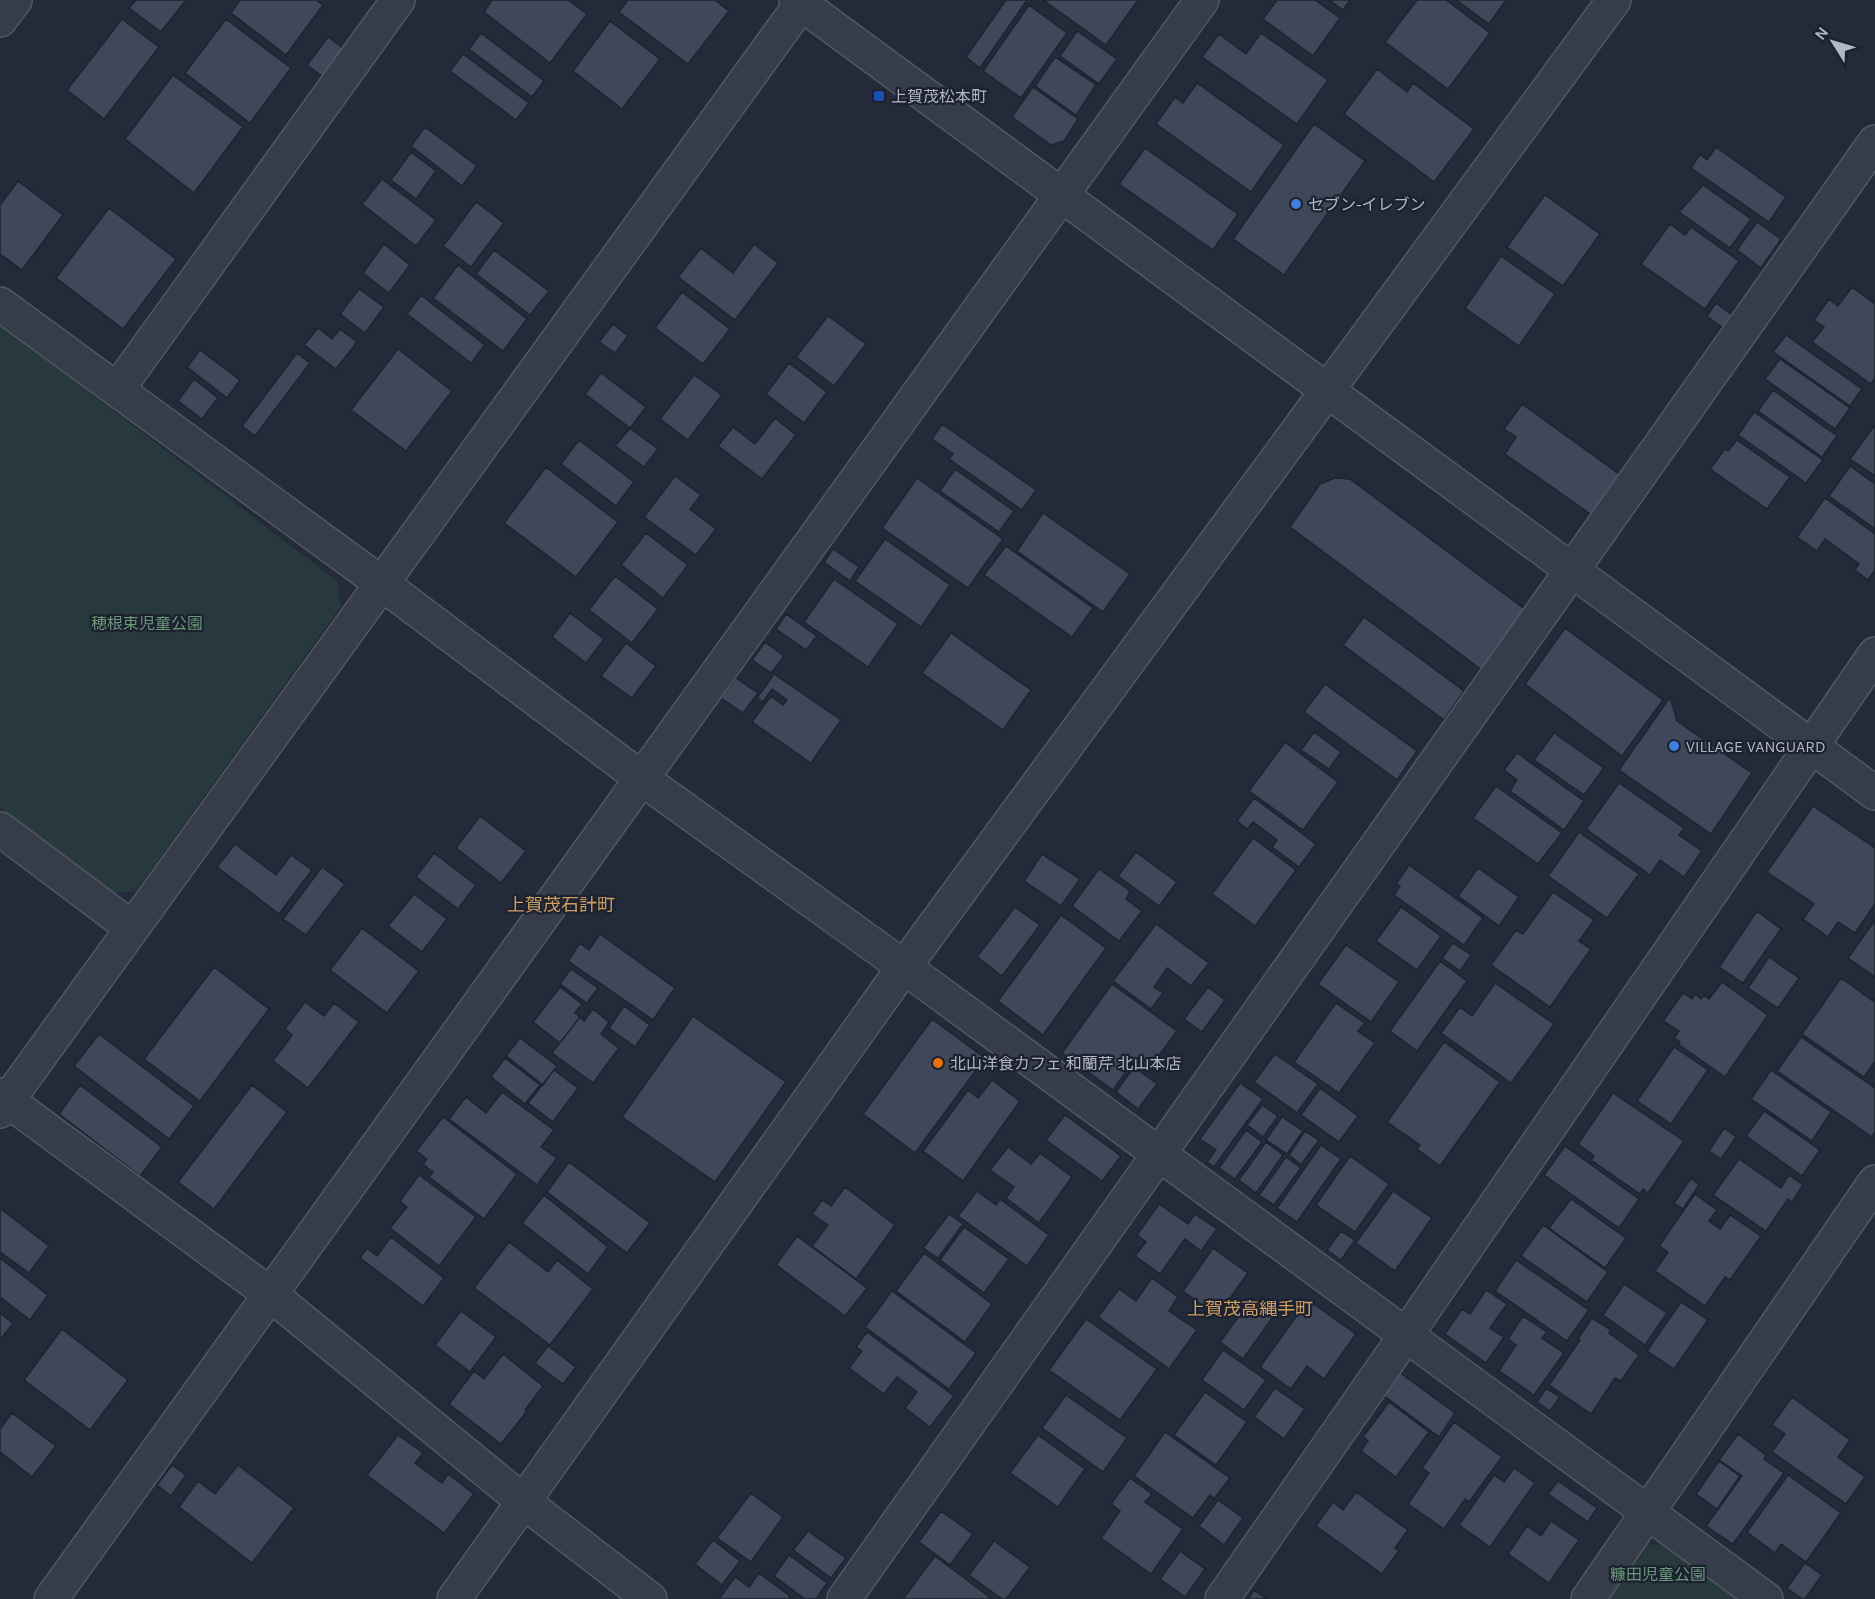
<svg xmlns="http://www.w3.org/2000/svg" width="1875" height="1599" font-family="Karla,'Noto Sans JP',sans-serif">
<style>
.green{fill:#28393d}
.building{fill:#3f4859;stroke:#1e2331;stroke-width:1.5}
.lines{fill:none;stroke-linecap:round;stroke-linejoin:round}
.minor-casing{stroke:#525765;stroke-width:36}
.tertiary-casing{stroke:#525765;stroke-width:36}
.minor{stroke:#373c4a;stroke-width:33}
.tertiary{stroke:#373c4a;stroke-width:33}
.transit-dot{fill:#1a4fb4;stroke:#1c212f;stroke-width:2}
.shop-dot{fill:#3f7fe0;stroke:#1c212f;stroke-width:2}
.food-dot{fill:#e8710a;stroke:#1c212f;stroke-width:2}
.labels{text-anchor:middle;stroke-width:4.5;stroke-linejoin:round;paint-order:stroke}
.poi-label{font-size:16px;fill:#b2b7c6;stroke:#1c212f;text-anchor:start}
.park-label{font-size:16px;fill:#6a9679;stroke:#1c212f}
.neighbourhood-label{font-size:18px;fill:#ce9f64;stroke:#1c212f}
</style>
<rect width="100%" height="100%" fill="#232a39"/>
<path class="green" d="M0,324L337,581L341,606L136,891L113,893L0,807Z
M1661,1544L1738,1599H1607L1645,1545Z"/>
<path class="building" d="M136,0H186L161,32L129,8Z
M240,0H316L323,5L286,55L231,13Z
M492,0H568L587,14L550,63L484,12Z
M628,0H715L729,11L688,64L619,12Z
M1006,0H1027L980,68L966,57Z
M1043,0H1138L1106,45Z
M1277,0H1315L1340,18L1313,56L1263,19Z
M1329,0H1350L1343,10Z
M1417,0H1446L1490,33L1448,89L1385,42Z
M1456,0H1506L1489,24Z
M1029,5L1067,33L1021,98L983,71Z
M122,19L159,47L104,119L67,90Z
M226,19L291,68L250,123L185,73Z
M610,21L660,59L622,109L573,71Z
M1077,31L1117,59L1099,84L1060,56Z
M481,33L544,81L532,97L469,49Z
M1261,33L1328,80L1297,124L1202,57L1219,34L1246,54Z
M328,37L347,51L326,79L307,65Z
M463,54L529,103L516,120L450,71Z
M1055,57L1096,85L1076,115L1035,86Z
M1377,69L1407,92L1413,83L1474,129L1434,182L1344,114Z
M173,75L243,127L194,193L125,139Z
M1197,83L1284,145L1251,192L1156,124L1175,97L1183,103Z
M1033,87L1078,119L1064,141L1051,145L1012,117Z
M1314,124L1365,161L1284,275L1233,239Z
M425,127L477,166L462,186L411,146Z
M1716,147L1786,197L1769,222L1691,168L1700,154L1707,160Z
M1145,148L1238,214L1213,250L1119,184Z
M411,152L436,171L416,199L391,180Z
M382,179L436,220L416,246L362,204Z
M18,181L63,215L22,270L0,254V205Z
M1703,185L1751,219L1730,248L1679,212Z
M1545,195L1600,234L1563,286L1507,247Z
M476,202L504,223L471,267L443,246Z
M109,208L176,259L123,329L56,278Z
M1757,222L1781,239L1761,268L1737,250Z
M1670,224L1685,235L1691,227L1739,261L1705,309L1641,264Z
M384,244L410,265L389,293L363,273Z
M754,244L778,263L735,320L678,277L701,248L733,273Z
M494,250L549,291L530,315L476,274Z
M1501,256L1555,294L1519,346L1465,308Z
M458,265L527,319L503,351L433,298Z
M1852,287L1875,304V378L1871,384L1812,342L1824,327L1814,320L1829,299L1838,306Z
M359,289L384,307L365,333L340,314Z
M682,292L730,329L703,364L655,328Z
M421,295L485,345L471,363L407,314Z
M1716,303L1732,315L1723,328L1707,316Z
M828,316L866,344L834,386L796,357Z
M613,324L628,336L615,353L599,342Z
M318,328L332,339L340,329L357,342L336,369L304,345Z
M1786,335L1862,389L1850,406L1773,352Z
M398,349L452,391L406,451L351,410Z
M200,350L240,380L227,398L187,367Z
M297,353L310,363L255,436L242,426Z
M1780,359L1850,408L1835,429L1765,379Z
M789,363L827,392L804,423L766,394Z
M601,373L646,407L630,428L658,449L644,467L615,446L630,428L585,394Z
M694,375L722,395L688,440L660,419Z
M194,379L218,398L202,419L178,401Z
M1773,390L1837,436L1822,457L1758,411Z
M1522,404L1622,476L1593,516L1505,454L1516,437L1504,429Z
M1754,412L1823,460L1806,483L1738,435Z
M775,418L796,435L762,479L718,446L733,427L755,444Z
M942,424L1036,490L1022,510L949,459L953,454L932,439Z
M1874,426H1875V476L1850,459Z
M579,440L634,482L616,506L561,464Z
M1737,440L1790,477L1767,509L1710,469L1725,449L1728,451Z
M1850,466L1875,484V529L1829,496Z
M546,467L618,522L576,577L504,523Z
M955,469L1014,511L999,532L940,491Z
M675,476L701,495L690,509L716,529L696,555L644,517Z
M917,478L1003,539L968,588L882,528Z
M1335,478L1350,479L1526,610L1482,670L1290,527L1320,484Z
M1825,498L1875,534V570L1868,580L1855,570L1859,564L1825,539L1817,551L1797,537Z
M1043,513L1130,574L1103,612L1017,551Z
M646,533L688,565L663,598L621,565Z
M885,539L950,585L921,627L855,581Z
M1006,546L1093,608L1072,637L984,575Z
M833,549L859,567L850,581L824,562Z
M615,576L658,609L632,643L589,610Z
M834,579L898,624L868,667L804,622Z
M570,613L604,639L586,663L552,637Z
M786,614L817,636L806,650L776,629Z
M1364,617L1464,691L1444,720L1343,645Z
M1565,628L1663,700L1622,756L1525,684Z
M951,633L1031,690L1003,730L922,673Z
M765,642L784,656L771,673L752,660Z
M626,643L656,666L632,698L601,676Z
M774,674L841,720L811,763L752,722L771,696L783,705L787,700L772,689L763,702L757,698Z
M736,678L758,693L743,713L721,698Z
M1325,684L1417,751L1397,780L1304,712Z
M1670,697L1677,721L1752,773L1711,834L1619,770Z
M1314,732L1341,752L1329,769L1301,750Z
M1554,733L1604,768L1584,795L1534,760Z
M1285,742L1338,782L1303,830L1249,791Z
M1517,753L1584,801L1564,830L1510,791L1517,780L1504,770Z
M1619,783L1684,828L1679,835L1702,851L1684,877L1660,860L1650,875L1586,829Z
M1496,786L1562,833L1538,864L1473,818Z
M1254,798L1316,844L1299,867L1272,847L1277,840L1253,822L1247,829L1237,821Z
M1813,806L1875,848V904L1855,933L1838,922L1828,937L1803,919L1814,904L1767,872Z
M480,816L526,851L501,883L456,848Z
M1579,832L1639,874L1607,918L1548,876Z
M1253,838L1296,870L1255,926L1212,894Z
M235,844L276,875L291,855L312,870L279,914L217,867Z
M1136,852L1177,882L1159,906L1118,876Z
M434,853L476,885L458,909L416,877Z
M1042,854L1080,879L1061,906L1024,881Z
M1409,865L1483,918L1464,945L1394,895L1400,886L1396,884Z
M322,867L345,884L306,935L283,919Z
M1478,868L1519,897L1499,926L1458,896Z
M1099,869L1130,891L1126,899L1142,911L1119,941L1072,906Z
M1553,892L1594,920L1579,941L1591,949L1550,1007L1491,965L1516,930L1523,934Z
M414,894L447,919L422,952L388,926Z
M1015,907L1040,925L1002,976L977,957Z
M1401,907L1441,936L1417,970L1376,941Z
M1757,911L1781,929L1743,983L1719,967Z
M1061,915L1106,948L1043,1035L998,1001Z
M1875,920V977L1848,958Z
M1156,924L1209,963L1191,986L1167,968L1154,987L1163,993L1151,1009L1113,981Z
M362,928L419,971L387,1013L330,970Z
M600,934L675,988L653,1020L568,961L580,943L589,950Z
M1453,943L1471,955L1460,971L1442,958Z
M1346,945L1399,982L1371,1022L1318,984Z
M1769,957L1799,978L1778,1008L1748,988Z
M1440,961L1467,981L1417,1051L1390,1031Z
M214,967L269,1009L200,1101L144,1059Z
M571,969L598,988L587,1003L560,984Z
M1841,978L1873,1001L1875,999V1061L1864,1077L1802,1034Z
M1722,982L1768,1015L1725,1077L1678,1044L1680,1042L1674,1038L1679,1031L1663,1021L1683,993L1692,999L1695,994L1701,999L1704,995L1709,999Z
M1495,983L1554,1024L1511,1083L1441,1033L1460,1007L1472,1016Z
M1112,984L1177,1031L1147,1072L1133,1062L1113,1090L1062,1053Z
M560,987L582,1004L575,1013L580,1017L560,1043L533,1022Z
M1208,987L1225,1000L1202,1032L1184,1019Z
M305,1002L324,1016L334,1003L359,1022L308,1088L273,1061L292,1035L285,1029Z
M1336,1003L1365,1023L1358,1031L1375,1043L1339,1093L1294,1062Z
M624,1006L650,1025L635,1047L609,1028Z
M593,1009L609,1022L601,1034L619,1048L593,1083L552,1053L580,1017L584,1021Z
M693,1016L786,1082L715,1182L622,1117Z
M932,1019L985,1058L915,1153L863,1114Z
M99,1034L194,1106L169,1139L74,1066Z
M1801,1037L1875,1088V1132L1872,1137L1777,1071Z
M520,1038L557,1066L543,1085L506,1056Z
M1444,1042L1500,1082L1440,1166L1417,1149L1420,1145L1387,1122Z
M1674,1047L1708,1070L1671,1124L1637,1101Z
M1275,1054L1318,1084L1297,1113L1254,1082Z
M505,1058L540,1085L525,1104L491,1077Z
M1134,1067L1157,1084L1138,1109L1116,1092Z
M554,1070L578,1088L553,1122L528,1103Z
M1771,1070L1831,1112L1812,1141L1751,1099Z
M992,1080L1020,1101L963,1181L923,1151L968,1090L978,1098Z
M1240,1083L1263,1099L1214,1167L1207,1162L1216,1150L1200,1139Z
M80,1085L162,1147L140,1176L59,1114Z
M252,1085L287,1112L214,1209L178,1182Z
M1320,1088L1358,1116L1339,1142L1301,1115Z
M502,1092L554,1130L541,1147L557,1158L537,1185L449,1119L466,1097L486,1113Z
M1613,1093L1684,1141L1648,1193L1643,1189L1640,1194L1591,1160L1594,1156L1578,1144Z
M1262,1105L1278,1116L1263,1137L1247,1125Z
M1764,1111L1820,1150L1802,1176L1746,1136Z
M1065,1115L1121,1156L1102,1181L1046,1140Z
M443,1117L517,1174L484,1219L429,1177L433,1172L423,1164L427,1159L416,1151Z
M1282,1117L1303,1131L1287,1154L1266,1140Z
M1724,1128L1736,1137L1721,1159L1709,1151Z
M1246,1130L1262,1142L1235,1179L1219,1168Z
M1305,1131L1319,1140L1301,1165L1289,1155Z
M1266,1142L1283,1155L1256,1193L1239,1180Z
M1321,1145L1341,1159L1297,1222L1277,1208Z
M1565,1146L1639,1199L1619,1228L1544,1175Z
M1008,1147L1031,1164L1040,1153L1072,1177L1039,1223L1006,1198L1014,1187L990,1170Z
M1350,1156L1389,1184L1355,1232L1316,1205Z
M1286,1157L1301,1168L1274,1205L1259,1195Z
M1739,1159L1781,1188L1789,1175L1803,1185L1792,1202L1788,1199L1766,1231L1713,1195Z
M569,1162L650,1223L627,1253L547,1192Z
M419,1175L476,1217L439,1266L390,1228L407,1207L400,1201Z
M1691,1178L1699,1185L1683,1209L1674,1203Z
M845,1187L895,1225L856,1279L812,1246L828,1225L812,1214L822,1200L831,1206Z
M977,1191L996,1205L1000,1199L1049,1235L1027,1266L958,1216Z
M1393,1191L1432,1218L1395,1271L1356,1243Z
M1695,1194L1717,1210L1709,1221L1720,1229L1730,1215L1761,1236L1730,1280L1725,1277L1705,1306L1655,1271L1668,1252L1659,1246Z
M544,1195L608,1247L588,1274L522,1223Z
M1571,1199L1626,1238L1605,1268L1549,1228Z
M1159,1204L1188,1224L1195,1214L1217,1229L1201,1251L1185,1239L1160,1274L1135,1256L1146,1242L1137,1235Z
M0,1208L49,1246L29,1273L0,1252Z
M949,1214L963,1224L938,1258L923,1248Z
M1543,1225L1608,1272L1587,1302L1521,1256Z
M964,1227L1009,1259L984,1293L940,1260Z
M1341,1231L1355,1240L1341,1260L1327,1250Z
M797,1236L867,1288L845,1316L776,1265Z
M391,1237L444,1278L423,1306L360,1258L367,1248L377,1256Z
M509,1242L548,1272L557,1260L593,1289L550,1345L474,1288Z
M1213,1248L1248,1273L1217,1316L1183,1291Z
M924,1253L992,1304L965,1342L896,1291Z
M0,1258L48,1295L30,1320L0,1297Z
M1516,1260L1589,1310L1567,1341L1495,1291Z
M1152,1278L1178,1297L1169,1311L1197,1330L1169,1369L1098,1317L1119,1289L1136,1301Z
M1624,1284L1667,1313L1645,1345L1603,1315Z
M1486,1290L1507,1304L1490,1328L1504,1337L1486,1363L1445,1334L1462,1309L1470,1314Z
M892,1291L976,1353L949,1389L865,1327Z
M1252,1298L1275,1314L1243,1359L1220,1342Z
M1308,1300L1356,1334L1324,1379L1307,1366L1291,1389L1260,1367Z
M1681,1302L1708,1320L1674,1369L1647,1351Z
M461,1311L496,1337L470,1372L435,1345Z
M0,1313L13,1323L0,1340Z
M1523,1316L1547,1332L1542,1338L1564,1353L1534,1395L1499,1371L1516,1345L1508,1339Z
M1592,1318L1611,1330L1609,1333L1639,1355L1621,1381L1615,1378L1591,1414L1549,1385L1580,1340L1578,1339Z
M1086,1319L1157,1369L1120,1420L1049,1370Z
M62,1329L128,1380L90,1430L24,1380Z
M867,1332L954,1396L930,1427L905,1408L917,1392L897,1377L884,1394L849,1368L862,1351L856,1347Z
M548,1346L576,1367L563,1384L535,1363Z
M1223,1350L1266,1380L1244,1410L1202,1380Z
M503,1354L543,1386L525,1410L527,1411L501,1444L449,1404L474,1371L484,1379Z
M1399,1372L1455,1413L1439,1437L1383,1395Z
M1275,1388L1305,1409L1284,1439L1254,1417Z
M1546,1388L1560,1397L1550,1411L1537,1402Z
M1205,1392L1247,1422L1216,1465L1174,1435Z
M1066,1395L1127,1438L1103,1472L1042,1428Z
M1792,1397L1850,1440L1838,1457L1865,1477L1846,1504L1772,1452L1785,1434L1772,1425Z
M1389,1402L1429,1432L1396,1477L1361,1451L1368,1441L1363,1437Z
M12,1413L56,1446L32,1477L0,1452V1429Z
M1454,1422L1502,1457L1469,1502L1465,1499L1444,1529L1408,1504L1429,1473L1422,1468Z
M1165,1432L1230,1478L1214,1499L1210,1495L1193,1518L1134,1476Z
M1738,1434L1766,1455L1764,1459L1784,1473L1733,1544L1706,1526L1742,1476L1719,1460Z
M398,1435L423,1453L415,1463L442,1483L448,1474L474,1494L444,1533L367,1475Z
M1038,1435L1085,1469L1058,1507L1010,1473Z
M1719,1461L1740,1476L1717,1509L1696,1494Z
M172,1465L186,1475L171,1496L157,1485Z
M238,1465L294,1508L252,1563L179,1507L198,1481L215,1494Z
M1514,1468L1535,1483L1490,1547L1459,1525L1494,1475L1504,1482Z
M1788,1475L1841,1513L1806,1562L1781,1544L1775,1553L1747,1532Z
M1130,1478L1152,1494L1145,1502L1183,1529L1151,1574L1101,1538L1120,1511L1111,1504Z
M1558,1481L1597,1508L1588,1522L1548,1494Z
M1356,1492L1408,1530L1395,1548L1399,1551L1382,1574L1316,1526L1333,1502L1343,1510Z
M751,1493L783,1517L751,1562L717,1538Z
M1218,1500L1243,1518L1224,1545L1199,1526Z
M941,1511L973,1534L950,1565L919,1542Z
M1551,1521L1579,1540L1549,1583L1508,1554L1527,1526L1541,1536Z
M808,1531L846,1558L831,1578L793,1550Z
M713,1540L740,1561L722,1585L695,1564Z
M994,1541L1030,1567L1006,1599H1002L969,1575Z
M1180,1551L1205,1569L1185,1597L1160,1579Z
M789,1555L827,1583L816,1599H805L774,1576Z
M935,1556L992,1599H903Z
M1805,1563L1822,1575L1805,1599H1802L1787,1588Z
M759,1573L790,1596L788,1599H719L735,1577L749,1587Z
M1254,1590L1267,1599H1248Z"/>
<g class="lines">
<defs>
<path id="minor" d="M0,20L15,0
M0,304L381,583L641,778L904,967L1766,1599
M117,390L398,0
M0,829L132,928
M0,1095L270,1294L524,1502L650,1599
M0,1111L804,0
M51,1599L1202,0
M844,1599L1875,142
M1222,1599L1406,1335L1875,654
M1588,1599L1875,1182"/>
<path id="tertiary" d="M796,0L1875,793
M454,1599L904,967L1614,0"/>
</defs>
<use href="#minor" class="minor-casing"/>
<use href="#tertiary" class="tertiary-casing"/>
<use href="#minor" class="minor"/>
<use href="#tertiary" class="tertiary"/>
</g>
<rect class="transit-dot" x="873" y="90" width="12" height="12" rx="3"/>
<g class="shop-dot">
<circle cx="1296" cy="204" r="6"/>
<circle cx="1674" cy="746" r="6"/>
</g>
<circle class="food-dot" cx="938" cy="1063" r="6"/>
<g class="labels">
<g class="poi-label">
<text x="891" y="102">上賀茂松本町</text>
<text x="1308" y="210">セブン-イレブン</text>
<text x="1686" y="752">VILLAGE VANGUARD</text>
<text x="950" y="1069">北山洋食カフェ 和蘭芹 北山本店</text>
</g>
<g class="park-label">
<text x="147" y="629">穂根束児童公園</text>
<text x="1658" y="1580">糠田児童公園</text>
</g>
<g class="neighbourhood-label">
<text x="561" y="911">上賀茂石計町</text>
<text x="1250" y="1315">上賀茂高縄手町</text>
</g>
</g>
<g transform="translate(1833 42) rotate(307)" stroke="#1c212f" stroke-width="4.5" paint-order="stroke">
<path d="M0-4.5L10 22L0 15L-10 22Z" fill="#b2b7c6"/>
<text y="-9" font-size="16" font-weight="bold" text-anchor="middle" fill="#b2b7c6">N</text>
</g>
</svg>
